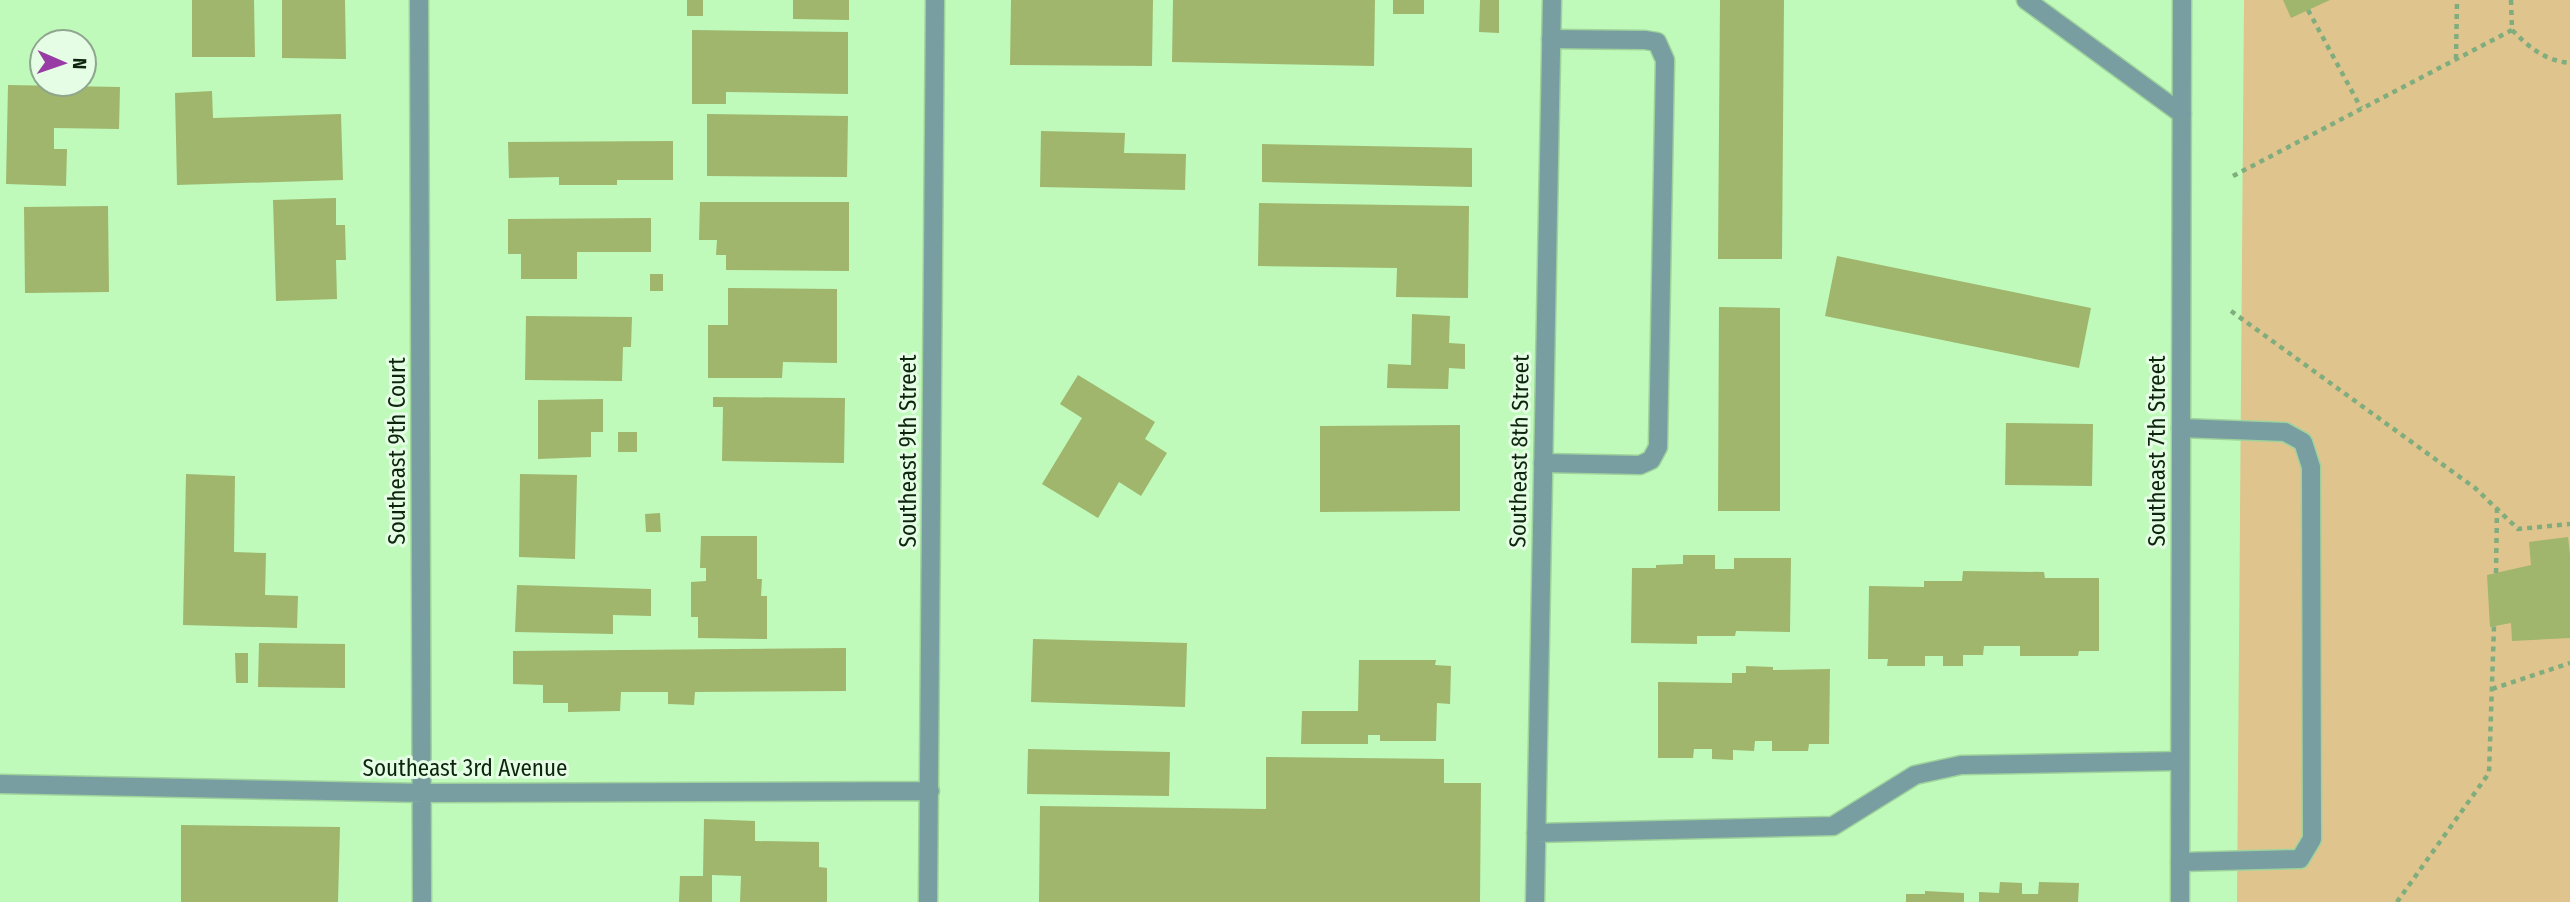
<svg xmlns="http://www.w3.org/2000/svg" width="2570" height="902" font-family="'Fira Sans Condensed',sans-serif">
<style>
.green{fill:#e0c48e}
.building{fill:#9fb66c}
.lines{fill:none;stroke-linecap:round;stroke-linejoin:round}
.lane-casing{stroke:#9fd39c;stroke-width:21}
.street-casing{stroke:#9fd39c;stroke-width:21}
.path{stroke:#7fad7d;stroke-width:4.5;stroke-dasharray:5 5;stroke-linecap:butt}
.lane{stroke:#789ea2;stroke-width:18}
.street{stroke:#789ea2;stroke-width:18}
.labels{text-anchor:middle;stroke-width:6;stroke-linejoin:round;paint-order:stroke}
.street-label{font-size:23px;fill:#0d240d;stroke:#e5fde4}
</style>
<rect width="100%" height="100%" fill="#bffabb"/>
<path class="green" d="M2244,0H2570V902H2237Z"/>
<path class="building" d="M192,0H254L255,57H192Z
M282,0H345L346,59L282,58Z
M687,0H703V16H687Z
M793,0H849V20L793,19Z
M1011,0H1153L1152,66L1010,65Z
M1173,0H1375L1374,66L1172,62Z
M1393,0H1424V14H1393Z
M1480,0H1499V33L1479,32Z
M1720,0H1784L1782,259H1718Z
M2283,0H2330L2291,18Z
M692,30L848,32V94L726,92V104H692Z
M8,85L120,87L119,129L54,128V149H67L66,186L6,184Z
M212,91L213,118L341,114L343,180L177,185L175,93Z
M707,114L848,116L847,177L707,176Z
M1041,131L1125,133L1124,153L1186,154L1185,190L1040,187Z
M673,141V180H617V185H559V177L509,178L508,142Z
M1262,144L1472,148V187L1262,182Z
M336,198V225H345L346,260H336L337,299L276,301L273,200Z
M700,202H849V271L726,270V255H716L717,240H699Z
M1259,203L1469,206L1468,298L1396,297L1397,268L1258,266Z
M108,206L109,292L25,293L24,207Z
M651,218V252H577V279H521V254H508V219Z
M1837,256L2091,308L2079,368L1825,316Z
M650,274H663V291H650Z
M728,288L837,289V363L783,362L782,378H708V325H728Z
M1719,307L1780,308V511H1718Z
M1412,314L1450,316L1449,343L1465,344V369L1449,368L1448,389L1387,388L1388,364L1411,365Z
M526,316L632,317L631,347H623L622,381L525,380Z
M1078,375L1155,422L1145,439L1167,453L1141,496L1119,482L1098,518L1042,484L1082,418L1060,404Z
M713,397L845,398L844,463L722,461L723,407H713Z
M603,399V432H591V457L538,459V400Z
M2006,423L2093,424L2092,486L2005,485Z
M1460,425V511L1320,512V426Z
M618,432H637V452H618Z
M186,474L235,476L234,552L266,553L265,595L298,596L297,628L183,625Z
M520,474L577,475L575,559L519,557Z
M660,513L661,532H646L645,514Z
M701,536H757V579H762L761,596H767V639L698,638V617H691V582L706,581V568H700Z
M2568,537L2570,555V638L2512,641L2511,623L2490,627L2487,575L2531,565L2529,542Z
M1683,555H1715V569H1734V558H1791L1790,632L1736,631L1735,636H1697V644L1631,643L1632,568H1656V565L1683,564Z
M1963,571L2044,572L2045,578H2099V651H2079L2078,656H2020V646H1984L1983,655H1963V666H1943V656H1925V666H1887L1888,659H1868L1869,586L1924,587V581H1962Z
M517,585L651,589V616L613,615V634L515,632Z
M1033,639L1187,643L1185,707L1031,702Z
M259,643L345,644V688L258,687Z
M846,648V691L695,692L694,705L668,704V692H621L620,711L568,712V703H543V685L513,684V651Z
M235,653H248V683H236Z
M1359,660H1436L1435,665L1451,666L1450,704L1437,703L1436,741H1380V735H1368V744H1301L1302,711H1358Z
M1746,666L1773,667V670L1830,669L1829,744H1809L1808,751H1772V741H1755L1754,751L1733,750V760L1712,759V749H1694L1693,758H1658V682L1732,683V673H1746Z
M1028,749L1170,752L1169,796L1027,794Z
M1266,757L1444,759V783H1481L1480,902H1039L1040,806L1266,809Z
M704,819L755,821V841L819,842V867L827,868V902H740L741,876L712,875V902H679L680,876H703Z
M181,825L340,827L338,902H181Z
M2000,882L2022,883V894H2038L2039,882L2079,883L2078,902H1979V892L1999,893Z
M1925,891L1964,893V902H1906V894H1925Z"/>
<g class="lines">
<defs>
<path id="lane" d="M1543,463L1640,465L1651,460L1658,447L1665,60L1657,42L1645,40L1551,39
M2180,862L2300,859L2312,839L2311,467L2303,442L2285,432L2181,428"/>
<path id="street" d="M419,0L422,902
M2026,0L2182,114
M0,784L423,793L930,791
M1536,833L1833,826L1915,775L1961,765L2180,761
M928,902L935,0
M1535,902L1552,0
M2180,902L2182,0"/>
</defs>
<use href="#lane" class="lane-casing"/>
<use href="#street" class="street-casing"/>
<path class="path" d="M2511,0L2512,30C2530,48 2544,60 2570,63
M2308,10L2361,108
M2456,59L2457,0
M2233,176L2512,30
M2231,311L2475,488L2518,529L2570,524
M2496,573L2497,509
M2492,689L2570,663
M2397,902L2489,773L2494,626"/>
<use href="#lane" class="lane"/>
<use href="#street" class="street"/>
</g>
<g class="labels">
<g class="street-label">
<text transform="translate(397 451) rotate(-90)" y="8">Southeast 9th Court</text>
<text transform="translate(908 451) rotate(-90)" y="8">Southeast 9th Street</text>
<text transform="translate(1519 451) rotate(-89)" y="8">Southeast 8th Street</text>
<text transform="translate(2157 451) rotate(-90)" y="8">Southeast 7th Street</text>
<text x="465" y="776">Southeast 3rd Avenue</text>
</g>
</g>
<g transform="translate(63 63) rotate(92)"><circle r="33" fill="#e5fde4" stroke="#8fa68e" stroke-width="2"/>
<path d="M0-5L12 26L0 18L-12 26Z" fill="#983ba4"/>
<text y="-10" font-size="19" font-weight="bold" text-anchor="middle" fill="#0d240d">N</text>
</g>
</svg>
